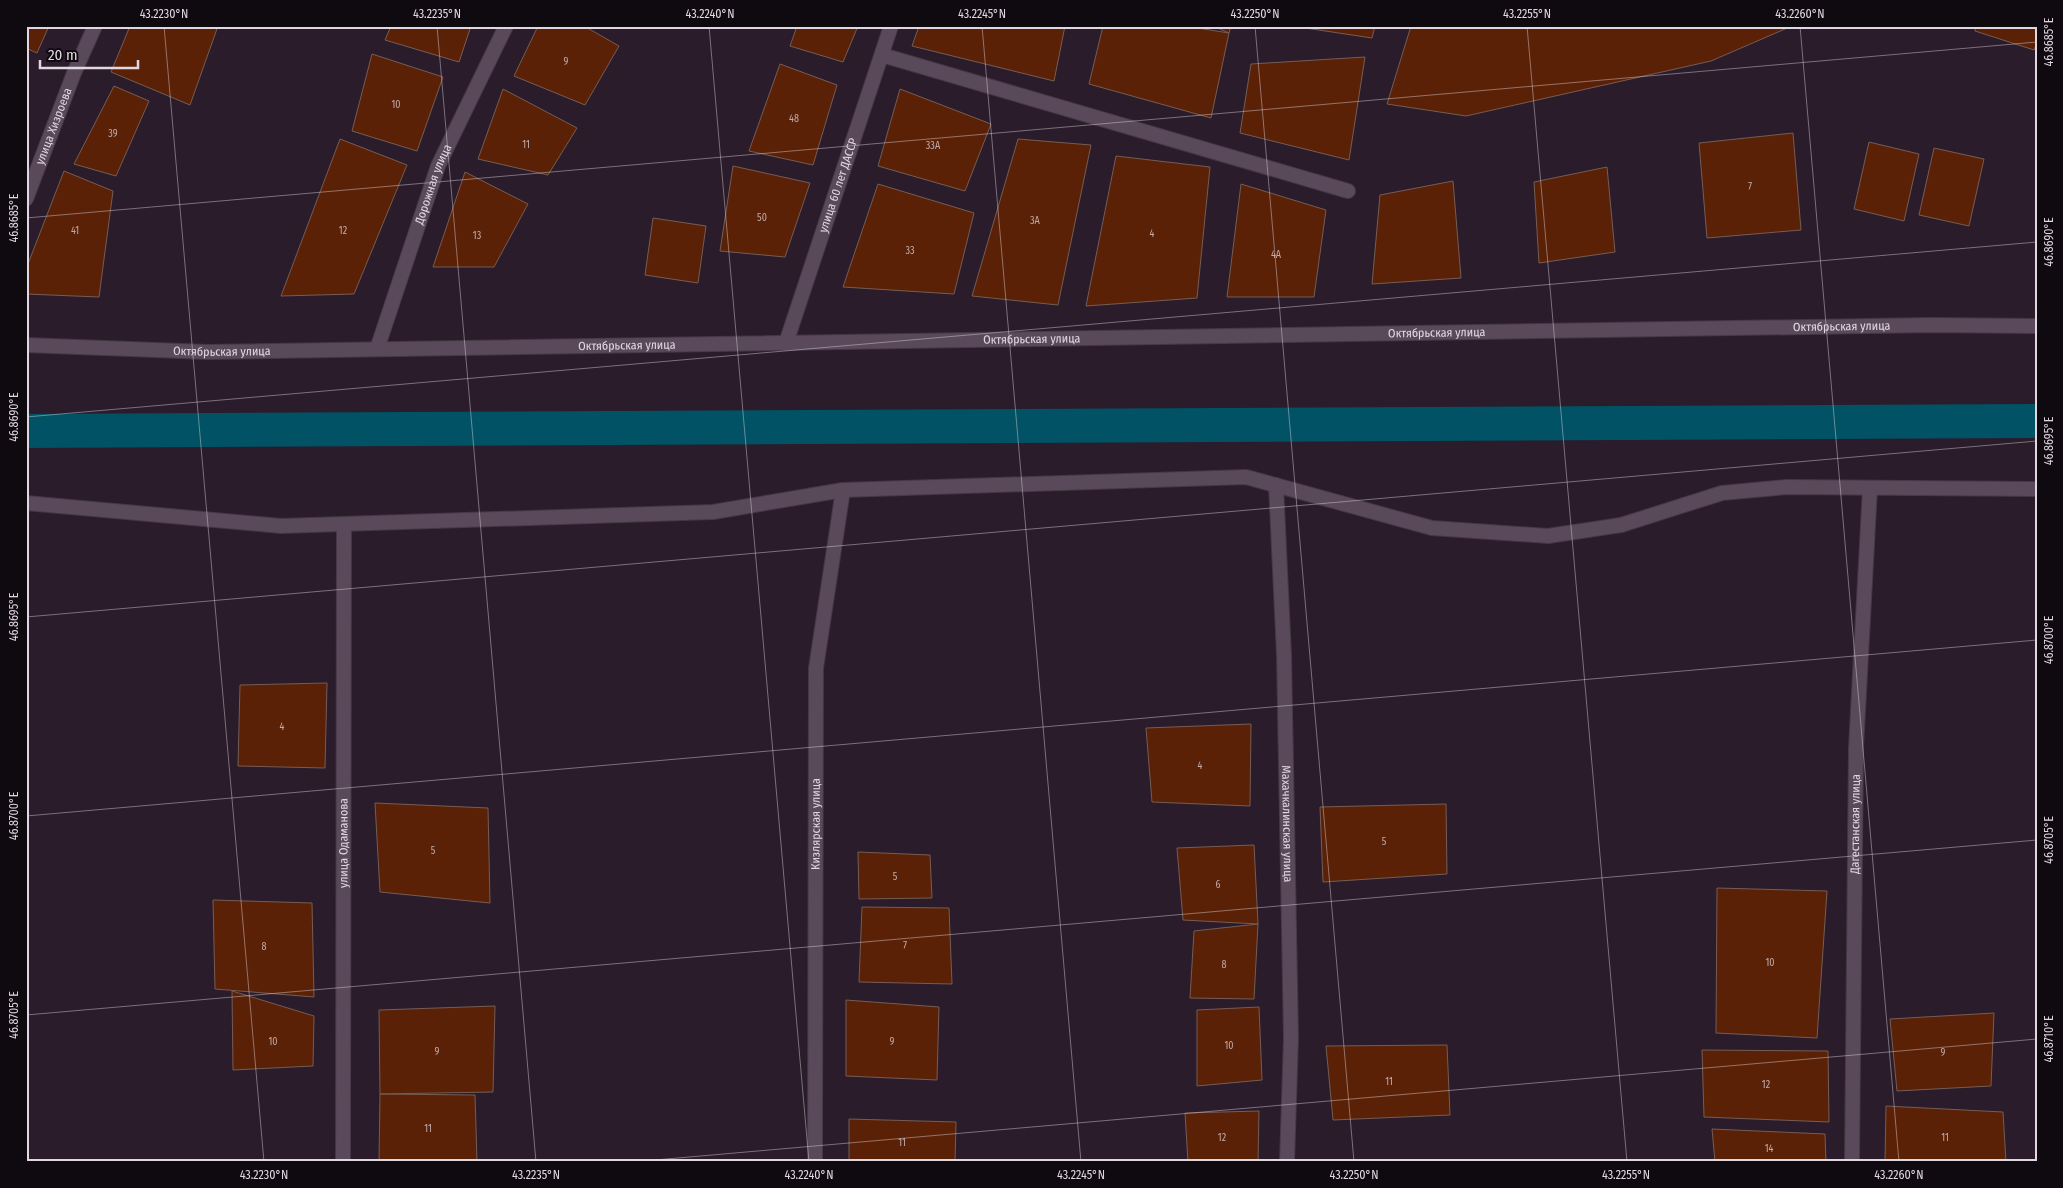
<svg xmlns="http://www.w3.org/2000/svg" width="2063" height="1188" font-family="'Fira Sans Condensed',sans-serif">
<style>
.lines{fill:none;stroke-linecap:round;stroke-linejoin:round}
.canal{stroke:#015265;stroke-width:34}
.building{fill:#5b2106;stroke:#755d54}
.minor-casing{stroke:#443844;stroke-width:16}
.tertiary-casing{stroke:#443844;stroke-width:16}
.minor{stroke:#59495a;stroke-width:14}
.tertiary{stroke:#59495a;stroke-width:14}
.ticks{fill:none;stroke:#e1d7e1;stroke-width:1;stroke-opacity:0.45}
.labels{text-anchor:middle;stroke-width:4;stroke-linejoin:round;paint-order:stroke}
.number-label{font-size:10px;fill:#c0aaaa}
.street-label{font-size:12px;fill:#e1d7e1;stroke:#0f0910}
.neatline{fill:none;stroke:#e1d7e1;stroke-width:2}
.ticks-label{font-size:12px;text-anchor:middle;fill:#e1d7e1}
</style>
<rect width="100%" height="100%" fill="#2a1c2b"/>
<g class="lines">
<path class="canal" d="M26,431L2037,421"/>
</g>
<path class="building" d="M26,26H49L37,53L26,48Z
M130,26H218L190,105L111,72Z
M391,26H471L459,62L385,40Z
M538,26H584L619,46L585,105L514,76Z
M797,26H858L843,62L790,46Z
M919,26H1065L1054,81L912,46Z
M1103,26H1185L1229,33L1211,118L1089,84Z
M1213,26H1231L1229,33Z
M1292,26H1375L1372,38Z
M1411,26H1792L1711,61L1466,116L1387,104Z
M1976,26H2037V43L2034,50L1975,31Z
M372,54L443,77L417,151L352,131Z
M1365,57L1349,160L1240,133L1251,64Z
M780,64L837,85L813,165L749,151Z
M114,86L149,101L116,176L74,164Z
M503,89L577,128L548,175L478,159Z
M900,89L991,124L965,191L878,166Z
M1793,133L1801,230L1707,238L1699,143Z
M340,139L407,165L354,294L281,296Z
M1018,139L1091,145L1058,305L972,296Z
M1869,142L1919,154L1904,221L1854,209Z
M1934,148L1984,159L1969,226L1919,215Z
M1116,156L1210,167L1197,298L1086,306Z
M733,166L810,183L785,257L720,251Z
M1607,167L1615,252L1539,263L1534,182Z
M64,171L113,191L99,297L26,294V269Z
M465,172L528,204L494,267H433Z
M1453,181L1461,278L1372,284L1380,195Z
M878,184L974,213L954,294L843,287Z
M1241,184L1326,210L1314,297H1227Z
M653,218L706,226L698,283L645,275Z
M327,683L325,768L238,766L240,685Z
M1251,724L1250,806L1152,802L1146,728Z
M375,803L488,808L490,903L380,892Z
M1446,804L1447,874L1323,882L1320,807Z
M1254,845L1258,924L1183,920L1177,848Z
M858,852L930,855L932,898L859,899Z
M1717,888L1827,891L1817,1038L1716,1033Z
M213,900L312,903L314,997L215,989Z
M862,907L949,908L952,984L859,982Z
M1258,924L1254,999L1190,998L1194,931Z
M232,991L314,1016L313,1066L233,1070Z
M846,1000L939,1007L937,1080L846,1076Z
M495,1006L493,1092L380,1094L379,1010Z
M1259,1007L1262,1080L1197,1086V1010Z
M1994,1013L1991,1086L1897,1091L1890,1019Z
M1447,1045L1450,1115L1333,1120L1326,1046Z
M1702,1050L1828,1051L1829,1122L1704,1117Z
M380,1094L475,1095L477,1162H379Z
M1886,1106L2003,1112L2006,1162H1885Z
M1259,1111L1258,1162H1188L1185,1113Z
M849,1119L956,1122L955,1162H849Z
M1712,1129L1825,1134L1826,1162H1715Z"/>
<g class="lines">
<defs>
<g id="minor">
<path d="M882,55L1348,191"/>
<path id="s1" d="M26,199L74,73L95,26"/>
<path id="s2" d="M786,343L891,26"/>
<path id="s3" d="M377,349L438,166L506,26"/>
<path id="s4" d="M1276,485L1284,655L1291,1038L1287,1162"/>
<path d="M26,503L281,526L713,512L843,490L1246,477L1432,528L1548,536L1621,525L1722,493L1787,487L2037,489"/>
<path id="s5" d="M343,1162L344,524"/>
<path id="s6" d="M815,1162L816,668L843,490"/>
<path id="s7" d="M1852,1162L1856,748L1870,488"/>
</g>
<g id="tertiary">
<path id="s8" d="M26,345L207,352L1930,325L2037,326"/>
</g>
</defs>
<use href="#minor" class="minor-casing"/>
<use href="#tertiary" class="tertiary-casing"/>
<use href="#minor" class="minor"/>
<use href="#tertiary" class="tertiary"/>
</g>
<path class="ticks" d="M164,26L264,1162M437,26L536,1162M709,26L809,1162M982,26L1081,1162M1255,26L1354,1162M1527,26L1627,1162M1800,26L1899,1162M26,218L2037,42M26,417L2037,242M26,617L2037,441M26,816L2037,640M26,1015L2037,840M632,1162L2037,1039"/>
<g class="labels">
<g class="number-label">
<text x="566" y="65">9</text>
<text x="396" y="108">10</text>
<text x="794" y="122">48</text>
<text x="113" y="137">39</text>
<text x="526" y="148">11</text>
<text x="933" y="149">33А</text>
<text x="1750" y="190">7</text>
<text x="762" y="221">50</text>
<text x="1035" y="224">3А</text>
<text x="75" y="234">41</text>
<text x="343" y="234">12</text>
<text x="1152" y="237">4</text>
<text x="477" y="239">13</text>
<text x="910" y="254">33</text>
<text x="1276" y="258">4А</text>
<text x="282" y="730">4</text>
<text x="1200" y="769">4</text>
<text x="1384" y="845">5</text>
<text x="433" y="854">5</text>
<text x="895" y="880">5</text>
<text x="1218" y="888">6</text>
<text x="905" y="949">7</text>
<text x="264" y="950">8</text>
<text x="1770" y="966">10</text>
<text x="1224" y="968">8</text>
<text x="273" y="1045">10</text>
<text x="892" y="1045">9</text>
<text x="1229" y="1049">10</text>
<text x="437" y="1055">9</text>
<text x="1943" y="1056">9</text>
<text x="1389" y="1085">11</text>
<text x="1766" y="1088">12</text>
<text x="428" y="1132">11</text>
<text x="1222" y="1141">12</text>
<text x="1945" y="1141">11</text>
<text x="902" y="1146">11</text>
<text x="1769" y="1152">14</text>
</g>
<g class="street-label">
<text dy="4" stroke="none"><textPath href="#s1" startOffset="78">улица Хизроева</textPath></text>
<text dy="4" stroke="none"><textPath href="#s3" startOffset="174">Дорожная улица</textPath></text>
<text dy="4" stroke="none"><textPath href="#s2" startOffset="166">улица 60 лет ДАССР</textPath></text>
<text dy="4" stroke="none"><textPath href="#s8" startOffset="1816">Октябрьская улица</textPath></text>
<text dy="4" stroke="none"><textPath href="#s8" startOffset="1411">Октябрьская улица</textPath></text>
<text dy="4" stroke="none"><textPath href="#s8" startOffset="1006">Октябрьская улица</textPath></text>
<text dy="4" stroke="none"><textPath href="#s8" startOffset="601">Октябрьская улица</textPath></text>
<text dy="4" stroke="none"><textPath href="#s8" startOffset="196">Октябрьская улица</textPath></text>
<text dy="4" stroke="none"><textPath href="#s4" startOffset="339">Махачкалинская улица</textPath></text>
<text dy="4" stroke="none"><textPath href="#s6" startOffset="338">Кизлярская улица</textPath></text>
<text dy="4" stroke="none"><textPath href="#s7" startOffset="338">Дагестанская улица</textPath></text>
<text dy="4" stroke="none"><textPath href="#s5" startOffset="319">улица Одаманова</textPath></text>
</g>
</g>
<rect width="2063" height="1188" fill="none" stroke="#0f0910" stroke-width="55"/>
<path d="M40 60v8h98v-8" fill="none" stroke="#e1d7e1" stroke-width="2.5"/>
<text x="48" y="60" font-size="15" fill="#e1d7e1" stroke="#0f0910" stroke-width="4" paint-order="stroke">20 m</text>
<rect x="28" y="28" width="2008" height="1132" class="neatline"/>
<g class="ticks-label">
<text x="164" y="18">43.2230°N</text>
<text x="437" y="18">43.2235°N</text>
<text x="710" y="18">43.2240°N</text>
<text x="982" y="18">43.2245°N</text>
<text x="1255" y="18">43.2250°N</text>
<text x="1527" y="18">43.2255°N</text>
<text x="1800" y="18">43.2260°N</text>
<text transform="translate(2049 42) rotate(-90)" y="4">46.8685°E</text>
<text transform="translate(14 218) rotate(-90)" y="4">46.8685°E</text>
<text transform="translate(2049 242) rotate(-90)" y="4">46.8690°E</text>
<text transform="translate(14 417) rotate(-90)" y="4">46.8690°E</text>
<text transform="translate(2049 441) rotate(-90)" y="4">46.8695°E</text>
<text transform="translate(14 617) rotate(-90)" y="4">46.8695°E</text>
<text transform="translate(2049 640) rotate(-90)" y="4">46.8700°E</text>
<text transform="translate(14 816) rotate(-90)" y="4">46.8700°E</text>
<text transform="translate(2049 840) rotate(-90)" y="4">46.8705°E</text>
<text transform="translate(14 1015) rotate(-90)" y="4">46.8705°E</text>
<text transform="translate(2049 1039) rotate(-90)" y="4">46.8710°E</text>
<text x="264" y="1179">43.2230°N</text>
<text x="536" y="1179">43.2235°N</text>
<text x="809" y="1179">43.2240°N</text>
<text x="1081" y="1179">43.2245°N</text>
<text x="1354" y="1179">43.2250°N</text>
<text x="1626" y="1179">43.2255°N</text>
<text x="1899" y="1179">43.2260°N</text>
</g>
</svg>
